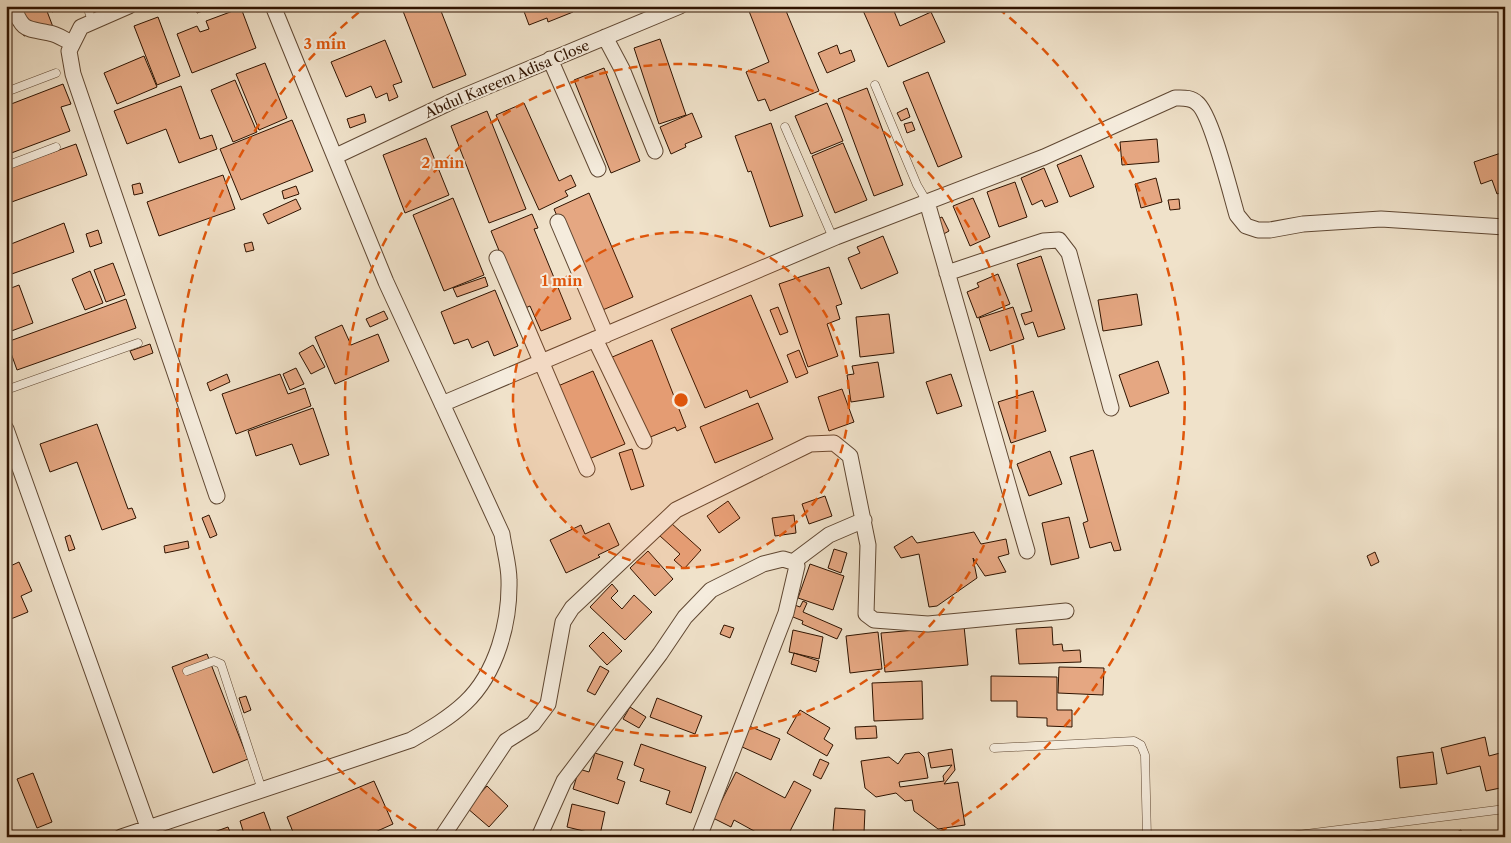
<svg xmlns="http://www.w3.org/2000/svg" width="1511" height="843" font-family="'Libre Caslon Text',serif">
<style>
.building{fill:#e5a782;stroke:#2f1300}
.lines{fill:none;stroke-linecap:round;stroke-linejoin:round}
.lane-casing{stroke:#5f4732;stroke-width:9}
.street-casing{stroke:#5f4732;stroke-width:17}
.lane{stroke:#f5ecdd;stroke-width:8}
.street{stroke:#f5ecdd;stroke-width:15}
.ring{fill:none;stroke:#df560b;stroke-width:2.5;stroke-dasharray:9 6}
.labels{text-anchor:middle;stroke-width:4;stroke-linejoin:round;paint-order:stroke}
.street-label{font-size:14px;fill:#2f1300;stroke:#f5ecdd}
.centre{fill:#df560b;stroke:#f5ecdd;stroke-width:2.5}
.ring-label{font-size:15px;text-anchor:middle;font-weight:bold;fill:#df560b;stroke:#f5ecdd;stroke-width:4;stroke-linejoin:round;paint-order:stroke}
</style>
<rect width="100%" height="100%" fill="#f0e2ca"/>
<filter id="stains"><feTurbulence type="fractalNoise" baseFrequency=".004" numOctaves="4"/><feColorMatrix values="0 0 0 0 .2 0 0 0 0 .09 0 0 0 0 .02 0 0 0 .5 -.17"/></filter>
<radialGradient id="worn" r=".72"><stop offset=".6" stop-color="#630" stop-opacity="0"/><stop offset="1" stop-color="#630" stop-opacity=".3"/></radialGradient>
<path class="building" d="M15,6H45L53,27L24,36Z
M50,6H68L52,12Z
M194,6H207L208,9L197,13Z
M401,6H439L466,75L433,88Z
M522,6H571L573,12L548,22L547,18L529,25Z
M747,6H784L819,91L770,111L765,99L758,101L746,72L769,62Z
M861,6H892L900,26L931,12L945,42L888,67Z
M241,8L256,48L192,73L177,34L197,26L200,32L209,29L206,21Z
M158,17L180,76L157,85L134,26Z
M660,39L686,115L659,124L634,48Z
M385,40L402,82L393,85L398,97L389,101L387,93L376,98L371,86L346,97L331,62Z
M837,45L840,54L851,50L855,61L827,73L818,53Z
M144,56L157,87L117,104L104,73Z
M265,63L287,118L259,130L236,74Z
M604,68L640,161L611,173L574,80Z
M928,72L962,157L938,167L903,82Z
M235,80L257,132L233,142L211,90Z
M63,84L71,104L61,107L70,131L6,155V106Z
M181,86L200,139L212,135L217,149L179,163L166,129L127,144L114,111Z
M867,88L903,185L874,196L838,99Z
M524,103L559,181L571,175L576,186L565,191L568,196L539,210L496,115Z
M827,103L843,141L811,154L795,116Z
M907,108L910,117L901,121L897,113Z
M487,111L526,209L489,223L451,126Z
M692,113L702,137L685,144L686,147L671,154L660,127Z
M364,114L366,122L350,128L347,119Z
M292,120L313,171L241,200L220,149Z
M912,122L915,130L907,133L904,124Z
M771,123L803,216L770,227L751,171L748,172L735,136Z
M426,138L449,195L405,213L383,155Z
M1157,139L1159,162L1122,165L1120,142Z
M843,143L867,200L835,213L812,156Z
M76,144L87,175L6,204V169Z
M1501,153L1505,164V191L1497,194L1492,180L1481,184L1474,162Z
M1081,155L1094,187L1070,197L1057,165Z
M1044,168L1058,202L1045,207L1042,200L1032,205L1021,178Z
M223,175L235,209L159,236L147,202Z
M1156,178L1162,202L1141,208L1135,184Z
M1015,182L1027,217L999,227L987,192Z
M140,183L143,193L134,195L132,185Z
M296,186L299,194L284,199L282,191Z
M589,193L633,297L598,312L554,209Z
M453,198L484,275L444,291L413,215Z
M973,198L990,237L970,246L953,206Z
M296,199L301,209L268,224L263,214Z
M1179,199L1180,209L1170,210L1168,200Z
M532,214L538,228L534,229L571,319L541,331L530,306L523,309L491,231Z
M942,217L949,231L940,236L933,221Z
M64,223L74,252L6,276V246Z
M98,230L102,243L90,247L86,234Z
M883,236L898,273L861,289L848,258L860,253L857,247Z
M252,242L254,250L246,252L244,244Z
M1041,256L1065,329L1038,337L1033,322L1025,325L1021,314L1032,311L1017,264Z
M113,263L125,295L106,302L94,270Z
M829,267L842,304L836,306L840,319L827,324L838,356L808,367L779,284Z
M90,271L103,303L85,310L72,279Z
M998,274L1010,304L977,318L967,292L979,287L977,283Z
M485,277L488,286L457,297L453,288Z
M19,285L33,323L6,333V290Z
M495,290L518,346L494,356L488,341L472,348L468,339L454,344L441,312Z
M1137,294L1142,325L1103,331L1098,300Z
M751,295L788,382L750,398L747,390L705,408L671,329Z
M126,299L136,328L17,370L7,342Z
M778,307L788,332L780,335L770,310Z
M1013,307L1024,339L990,351L979,318Z
M384,311L388,319L370,327L366,319Z
M889,314L894,353L860,357L856,317Z
M342,325L351,345L378,334L389,361L335,384L315,337Z
M652,340L686,427L677,431L675,427L643,440L610,358Z
M150,344L153,353L134,360L130,351Z
M313,345L325,367L311,374L299,353Z
M799,350L808,373L796,378L787,355Z
M1158,361L1169,393L1130,407L1119,375Z
M878,362L884,397L851,402L847,375L854,374L852,366Z
M296,368L304,384L290,390L283,374Z
M593,371L625,444L589,459L558,386Z
M227,374L230,382L210,391L207,383Z
M280,374L288,394L305,388L311,406L236,434L222,394Z
M951,374L962,406L937,414L926,382Z
M842,389L854,422L829,431L818,397Z
M1033,391L1046,431L1011,443L998,402Z
M758,403L773,439L715,463L700,427Z
M313,408L329,455L300,465L292,444L256,456L248,431Z
M97,424L128,509L132,508L136,518L102,530L77,462L50,472L40,444Z
M632,449L644,486L631,490L619,453Z
M1093,450L1121,550L1114,551L1111,542L1090,548L1083,523L1088,521L1070,457Z
M1050,451L1062,484L1029,496L1017,464Z
M825,496L832,516L809,524L802,504Z
M728,501L740,518L719,533L707,516Z
M209,515L217,535L210,538L202,518Z
M794,515L796,533L775,536L772,518Z
M1069,517L1079,558L1051,565L1042,523Z
M609,523L619,545L598,555L600,557L566,573L550,540L581,525L585,534Z
M671,523L701,550L684,569L674,560L680,554L660,536Z
M974,532L981,544L1006,539L1009,554L998,557L1006,572L985,576L973,558L977,578L937,606L929,607L919,554L901,558L894,547L912,536L917,543Z
M70,535L75,549L69,551L65,537Z
M188,541L189,548L165,553L164,546Z
M834,549L847,553L841,573L828,568Z
M648,551L673,579L655,596L630,568Z
M1375,552L1379,562L1371,566L1367,556Z
M19,562L32,591L21,596L28,612L6,621V568Z
M810,564L844,576L833,610L798,598Z
M612,584L618,591L611,598L622,609L634,595L652,612L625,640L590,607Z
M803,601L807,603L803,612L842,629L837,639L802,624L803,621L788,615L792,604L800,607Z
M724,625L734,628L730,638L720,634Z
M964,626L968,665L885,672L881,633Z
M1052,627L1053,645L1062,644L1063,651L1080,650L1081,662L1019,664L1016,629Z
M793,630L823,637L819,659L789,652Z
M603,632L622,651L607,665L589,646Z
M878,632L882,669L850,673L846,636Z
M794,653L819,661L816,672L791,664Z
M207,654L248,759L213,773L172,667Z
M600,666L609,671L595,695L587,691Z
M1059,667L1104,668L1103,695L1058,693Z
M991,676L1057,677V710H1072V727L1047,726V718L1017,717V701H991Z
M922,681L923,719L874,721L872,683Z
M246,696L251,710L244,713L239,698Z
M657,698L702,716L695,734L650,717Z
M630,707L646,717L639,728L623,719Z
M800,710L830,728L824,739L833,745L827,756L787,733Z
M749,726L780,739L771,760L740,746Z
M876,726L877,738L856,739L855,727Z
M1485,737L1489,756L1500,753L1505,773V787L1486,791L1480,766L1447,774L1441,748Z
M641,744L706,767L691,813L666,804L670,791L640,781L644,769L634,765Z
M952,749L955,770L944,784L958,782L965,825L938,829L914,811L912,800L905,801L896,793L876,797L865,788L861,761L889,757L898,764L905,754L919,752L924,757L928,778L899,782L900,787L944,781L943,776L952,765L931,768L928,753Z
M1433,752L1437,784L1400,788L1397,757Z
M595,753L623,762L617,779L625,782L618,804L573,789L579,769L589,772Z
M820,759L829,763L821,779L813,775Z
M736,772L785,798L794,781L811,790L787,837H765L734,820L731,827L713,818Z
M33,773L52,822L37,828L17,779Z
M374,781L393,824L364,837H295L287,817Z
M487,786L508,806L489,827L467,808Z
M572,804L605,812L600,835L567,827Z
M835,808L865,810L864,833L833,831Z
M264,812L273,837H245L240,821Z
M228,827L232,837H203V836Z
M1461,830L1464,837H1446Z"/>
<g class="lines">
<defs>
<path id="lane" d="M87,6L92,21
M875,85L917,185L927,202
M6,92L56,73
M785,127L833,238
M6,166L56,147
M6,390L138,343
M187,671L214,661L221,664L262,790
M994,748L1134,741L1141,745L1145,755L1147,837
M700,833L713,837
M1282,837L1505,809"/>
<path id="street" d="M13,6C23,32 26,28 49,33C57,34 65,40 72,43
M129,6L81,27L69,51L73,74L217,496
M605,37L622,69L655,151
M550,59L598,169
M336,156L457,99L680,6
M927,202L1027,551
M558,222L606,335
M497,258L587,469
M947,273L1043,241L1059,240L1069,253L1111,408
M595,339L644,441
M442,404L836,237L1044,157L1175,98C1183,98 1191,97 1197,103C1211,113 1231,195 1237,215L1246,226L1258,230H1270L1303,224L1381,219L1505,227
M6,429L148,827
M793,562L829,535L864,520
M121,837L411,740C430,729 449,718 465,703C497,673 510,622 509,580C509,565 504,549 502,534L386,282L273,6
M442,837L506,741L533,724L548,704L563,622L572,608L676,510L810,444L834,443L850,456L868,545L866,614L874,620L928,624L1066,611
M539,837L564,781L660,654L685,617L711,590L763,564L783,559L793,562L797,566L786,613L699,837"/>
</defs>
<use href="#lane" class="lane-casing"/>
<use href="#street" class="street-casing"/>
<use href="#lane" class="lane"/>
<use href="#street" class="street"/>
</g>
<circle cx="681" cy="400" r="168" fill="#df560b" fill-opacity=".12"/>
<g class="ring">
<circle cx="681" cy="400" r="168"/>
<circle cx="681" cy="400" r="336"/>
<path d="M429 836A504 504 0 0 1 364 8M998 8A504 504 0 0 1 933 836"/>
</g>
<g class="labels">
<g class="street-label">
<text transform="translate(507 79) rotate(-23)" y="5">Abdul Kareem Adisa Close</text>
</g>
</g>
<circle cx="681" cy="400" r="8" class="centre"/>
<g class="ring-label">
<text x="325" y="49">3 min</text>
<text x="443" y="168">2 min</text>
<text x="562" y="286">1 min</text>
</g>
<rect width="1511" height="843" fill="none" stroke="#f0e2ca" stroke-width="25"/>
<rect x="8" y="8" width="1496" height="828" fill="none" stroke="#2f1300" stroke-width="2.5"/>
<rect x="12" y="12" width="1486" height="818" fill="none" stroke="#2f1300"/>
<rect width="100%" height="100%" filter="url(#stains)"/>
<rect width="100%" height="100%" fill="url(#worn)"/>
</svg>
